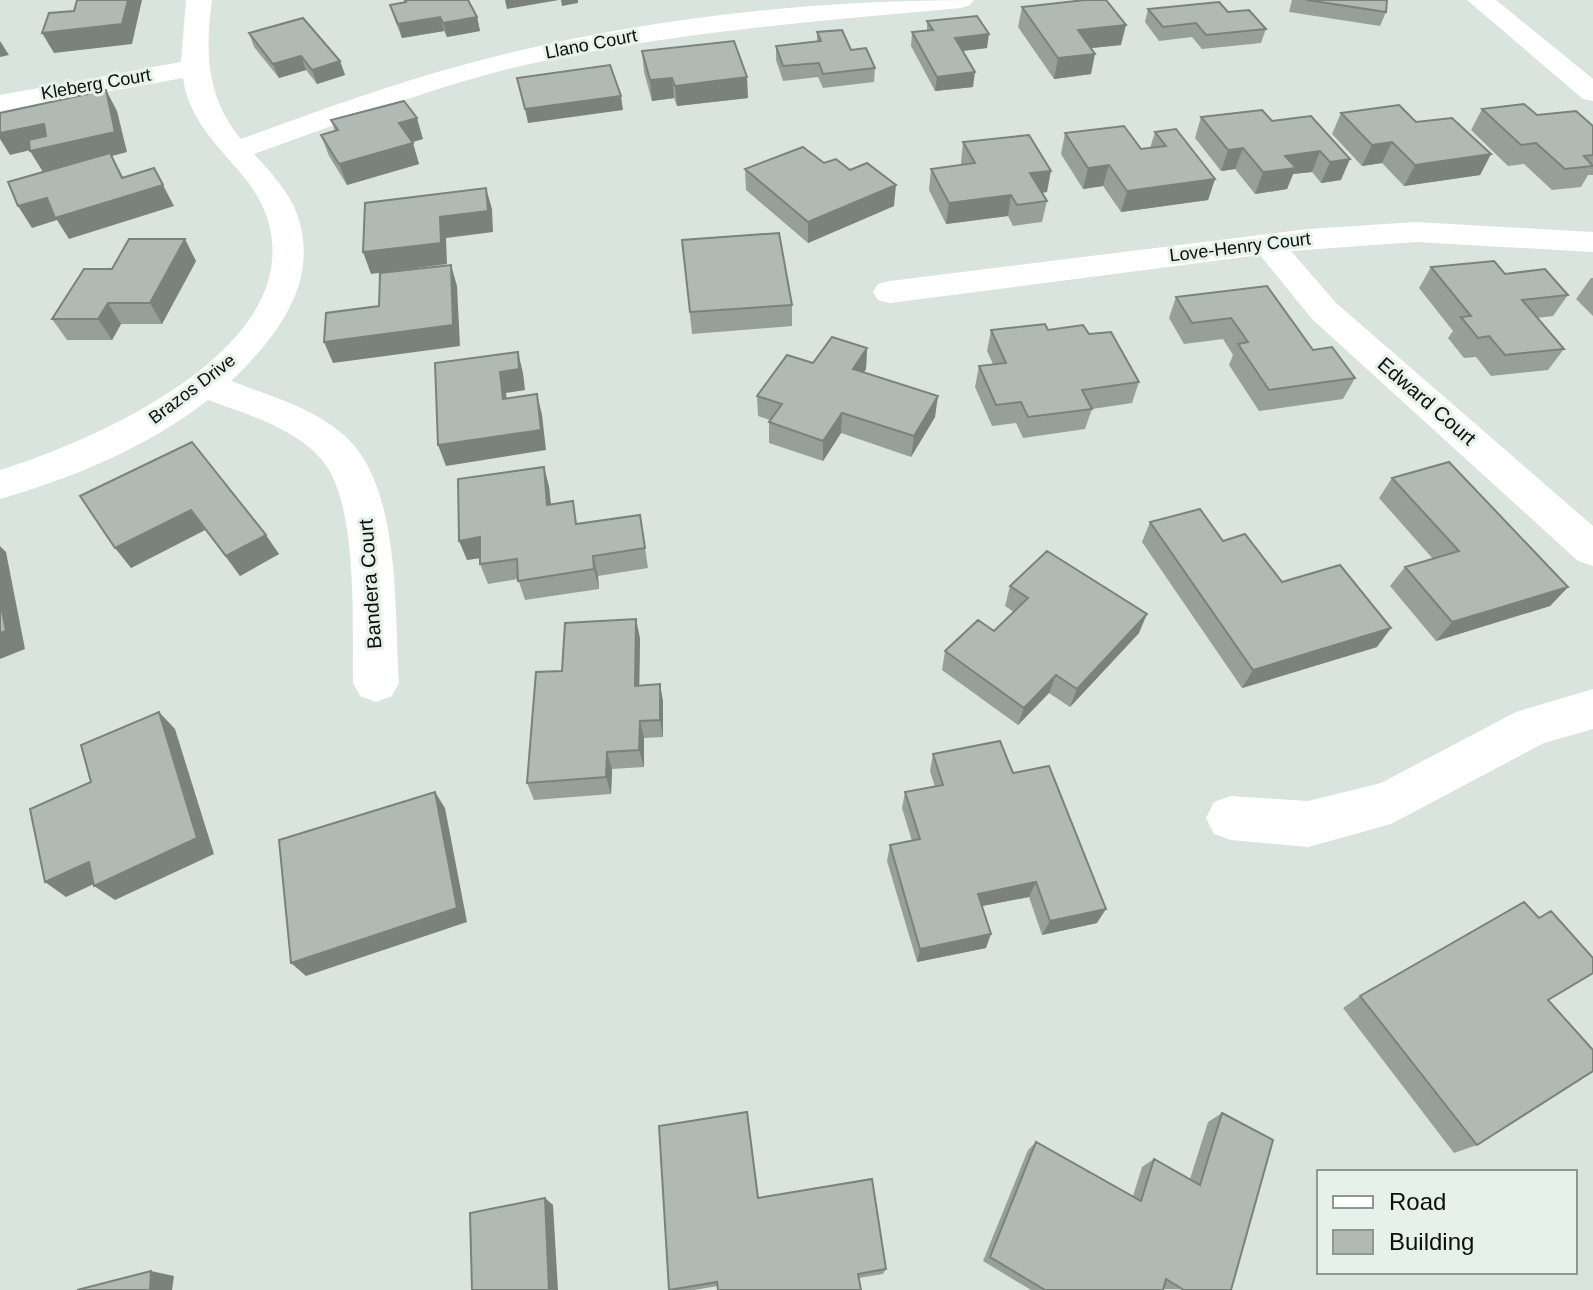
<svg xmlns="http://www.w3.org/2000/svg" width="1593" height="1290" font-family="Arial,sans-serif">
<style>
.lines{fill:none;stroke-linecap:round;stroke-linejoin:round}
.minor{fill:#fff;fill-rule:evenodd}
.wall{fill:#979f9b}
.shaded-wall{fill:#7b827e}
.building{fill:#b0b9b4;stroke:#7b827e;stroke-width:2}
.labels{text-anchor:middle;stroke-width:6;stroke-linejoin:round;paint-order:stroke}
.far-street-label{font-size:18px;fill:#0c0f0e;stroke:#e7f1eb}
.street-label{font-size:20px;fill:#0c0f0e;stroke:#e7f1eb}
</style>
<rect width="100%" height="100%" fill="#dae4de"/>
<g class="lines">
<path class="minor" d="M186,0H212C205,51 206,97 241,139C313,113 385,86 459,66C625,20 802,0 974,0L970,5L961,8C809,22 657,33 508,69C421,91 338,124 254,154C270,172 289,191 297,214C321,281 277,337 231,381C270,396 315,408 346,437C402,489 394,613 399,683L392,696L376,702L360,696L353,683C352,627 359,503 322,460C295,428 246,414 208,400C146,448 75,477 0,499V470C96,440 316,345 265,212C246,163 192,139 183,78L0,111V95L181,62Z
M1467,0H1496L1593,79V101L1583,99Z
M1416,222L1593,232V252L1416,242L1291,251L1336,303L1593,526V566L1578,561L1312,319L1260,255L890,303L878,300L873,292L878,284L890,281L1308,229Z
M1593,689V729L1544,743L1391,824L1308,847L1231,840L1214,834L1206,818L1214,802L1231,796L1308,801L1381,783L1516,712Z"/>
</g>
<path class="wall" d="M404,0H468L477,17L480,31L447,37L444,31L402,38L394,18L390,5L404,2Z
M1292,0H1386V12L1380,26L1289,12Z
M1022,7L1121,45L1091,48V74L1054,79L1018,27Z
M1148,9L1228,12L1266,29L1261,43L1202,49L1192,37L1159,41L1145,22Z
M927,21L987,48L962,51L973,87L935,91L911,46L912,32L927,31Z
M817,32L851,50L875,68L874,82L823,88L818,77L783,81L776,60V46L817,42Z
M249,33L340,61L345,75L317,84L306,70L279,78L254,47Z
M642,51L748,98L677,106L674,98L652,101L644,72Z
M1482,109L1537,115L1593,126V175H1588L1581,187L1552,190L1524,164L1508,166L1471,130Z
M1341,113L1416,122L1491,154L1480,175L1404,186L1382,163L1362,166L1332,134Z
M1311,116L1341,180L1321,183L1312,172L1293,174L1287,189L1255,194L1235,169L1221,171L1195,138L1201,117L1272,121Z
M331,120L423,139L412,142L419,164L347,185L329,156L321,135L335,131Z
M1155,132L1215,179L1208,200L1121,212L1103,186L1083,189L1061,154L1065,133L1141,149L1150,148Z
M963,142L1047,192L1042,193L1047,201L1042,222L1013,226L1008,216L946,224L929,190L931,169L962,165L961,163Z
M824,163L894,206L808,243L746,190L745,169Z
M682,240L792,305V326L692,334Z
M196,261L162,324H121L112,340H67L52,319L112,269Z
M1431,267L1505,274L1568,295L1553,316L1537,318L1564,349L1548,370L1491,376L1476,357L1464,358L1448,338L1453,331L1419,288Z
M1591,278H1593V316L1576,299Z
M1176,297L1313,350L1355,378L1343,399L1259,411L1229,365L1233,355L1223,339L1184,344L1169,318Z
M991,330H1048L1089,334L1139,382L1132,403L1092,409L1085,429L1023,438L1016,423L992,426L975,387L979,366L993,364L987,351Z
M867,348L866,369L863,373L935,417L911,457L841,433L823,461L769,443V422L770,420L758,416L757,396L813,363Z
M192,442L279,554L240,576L205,530L131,568Z
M544,467L549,487L551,504L578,524L640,515L648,568L598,576L599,589L525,600L518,579L488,584L480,564V558L467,560Z
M1392,478L1568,587L1550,606L1436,641L1390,586L1405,567L1433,559L1379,498Z
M1150,522L1223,541L1377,647L1242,688L1142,542Z
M1010,586L1139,633L1070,707L1049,693L1018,725L942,670L945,651L994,631L1014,612L1005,606Z
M640,638L639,686L660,684L663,702V737L644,738V767L612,769L611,794L534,800L527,783L562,671Z
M933,754L1013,773L1097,923L1042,935L1029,897L982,906L986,948L917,962L887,861L890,845L912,841L902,808L905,792L935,787L930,771Z
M1360,996L1548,1000L1477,1145L1454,1153L1343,1008Z
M1222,1113L1231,1290L1163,1289V1290H1031L983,1261L1028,1150L1036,1142L1133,1196L1142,1167L1154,1159L1190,1179L1208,1122Z
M758,1198L886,1269L883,1274L859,1278L718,1286L694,1290H669Z"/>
<path class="shaded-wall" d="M128,0H142L132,44L54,53L42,33Z
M505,0H559L507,9Z
M561,0H578V3L562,6Z
M440,17L444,31L402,38L398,24Z
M477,17L480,31L447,37L443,23Z
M1126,25L1121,45L1073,50L1078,30Z
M989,34L987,48L953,52L955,38Z
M0,41L9,55L0,57Z
M1095,54L1091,74L1054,79L1058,58Z
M301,56L306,70L279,78L273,64Z
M340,61L345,75L317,84L312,70Z
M975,72L973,87L935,91L937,77Z
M747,77L748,98L677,106L675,86Z
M672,78L674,98L652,101L650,80Z
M106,90L117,111L127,152L112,156L132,195L163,185L174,206L69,239L57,220L32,228L18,206L112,156L43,172L30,151Z
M621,96L623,110L528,123L525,109Z
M417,118L423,139L406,144L399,123Z
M44,124L56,144L10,155L0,139V133Z
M1392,142L1382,163L1362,166L1372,145Z
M413,143L419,164L347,185L339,164Z
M1243,148L1235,169L1221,171L1228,150Z
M1320,151L1312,172L1293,174L1287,189L1255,194L1263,172L1285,156Z
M1491,154L1480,175L1404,186L1415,165Z
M1350,159L1341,180L1321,183L1330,162Z
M1109,165L1103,186L1083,189L1088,168Z
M1051,171L1047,192L1026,194L1030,173Z
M1215,179L1208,200L1121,212L1127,191Z
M896,185L894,206L808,243V222Z
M486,188L492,209L493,232L446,238L447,264L371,274L363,252L440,217Z
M1011,195L1008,216L946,224L949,203Z
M185,239L196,261L162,324L150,303Z
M451,265L457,286L460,346L333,363L324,342Z
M108,303L121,324L112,340L98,319Z
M867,348L866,369L852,390L853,369Z
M518,352L523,373L525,390L506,393L509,419L503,399L500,372Z
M537,394L542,415L546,450L446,466L438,445Z
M938,396L935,417L911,457L914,436Z
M842,413L841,433L823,461V441Z
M544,467L549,487L553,525L547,505Z
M191,510L205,530L131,568L115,548Z
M266,535L279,554L240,576L226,556Z
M480,537L487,557L467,560L459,541Z
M0,546L6,552L25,649L0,659Z
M593,556L598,576L599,589L594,569Z
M1568,587L1550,606L1436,641L1452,622Z
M1147,614L1139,633L1070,707L1077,689Z
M636,619L640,638L639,704L635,686Z
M1391,628L1377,647L1242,688L1253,670Z
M1056,675L1049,693L1018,725L1024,708Z
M660,684L663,702V737L660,720Z
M159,712L175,729L214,854L115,900L94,886Z
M640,721L644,738V767L639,750Z
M607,752L612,769L611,794L606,777Z
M435,792L445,808L467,922L306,976L291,963Z
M89,862L109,877L66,897L45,882Z
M1036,882L1029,897L972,908L978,894Z
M1106,909L1097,923L1042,935L1050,921Z
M991,934L986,948L917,962L920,949Z
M545,1198L553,1205L558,1290H549Z
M151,1271L174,1276L172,1290H150Z"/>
<path class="building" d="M77,0H128L122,24L42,33L49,13L74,11Z
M405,0H468L477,17L443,23L440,17L398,24L390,5L406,2Z
M1085,0H1106L1126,25L1078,30L1095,54L1058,58L1022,7Z
M1307,0H1387L1386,12Z
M1219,2L1228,12L1249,10L1266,29L1206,35L1196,23L1163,27L1148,9Z
M977,16L989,34L955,38L975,72L937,77L912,32L933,30L927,21Z
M303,18L340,61L312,70L301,56L273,64L249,33Z
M842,30L851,50L866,48L875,68L823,74L819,63L783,66L776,46L821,41L817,32Z
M734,41L747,77L675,86L672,78L650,80L642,51Z
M610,65L621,96L525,109L517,78Z
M106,90L115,132L30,151L29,140L46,136L44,124L0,133V113Z
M404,101L417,118L399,123L413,143L339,164L321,135L338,130L331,120Z
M1524,104L1537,115L1576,111L1593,126V155L1584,156L1593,166L1565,169L1536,143L1521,145L1482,109Z
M1399,105L1416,122L1452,118L1491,154L1415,165L1392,142L1372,145L1341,113Z
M1262,110L1272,121L1311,116L1350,159L1330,162L1320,151L1285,156L1296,168L1263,172L1243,148L1228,150L1201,117Z
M1124,126L1141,149L1166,146L1155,132L1176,129L1215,179L1127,191L1109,165L1088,168L1065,133Z
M1029,135L1051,171L1030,173L1047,201L1017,205L1011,195L949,203L931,169L975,163L963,142Z
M803,147L824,163L836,159L850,170L867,163L896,185L808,222L745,169Z
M110,153L122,178L154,168L163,185L55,218L47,198L18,206L8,182Z
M486,188L488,211L440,217L441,243L363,252L365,203Z
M779,233L792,305L690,312L682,240Z
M129,239H185L150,303H108L98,319H52L84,269H112Z
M1494,261L1505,274L1545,269L1568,295L1522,300L1564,349L1505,355L1489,336L1478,338L1461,317L1471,316L1431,267Z
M451,265L453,325L324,342L326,313L379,306L380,273Z
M1267,286L1313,350L1332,347L1355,378L1269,390L1238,344L1248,342L1231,318L1192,323L1176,297Z
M1045,324L1048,330L1083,325L1089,334L1111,332L1139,382L1082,390L1092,409L1028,417L1021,402L996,405L979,366L1006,363L991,330Z
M832,337L867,348L853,369L938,396L914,436L842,413L823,441L769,422L782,404L757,396L787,355L813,363Z
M518,352L519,369L500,372L503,399L537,394L541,430L438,445L435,363Z
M192,442L266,535L226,556L191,510L115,548L80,496Z
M1449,462L1568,587L1452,622L1405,567L1459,551L1392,478Z
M544,467L547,505L573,501L576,524L640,515L645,548L593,556L594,569L518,581L517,559L480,564V537L459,541L458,479Z
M1200,509L1223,541L1245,534L1282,582L1340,565L1391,628L1253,670L1150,522Z
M1047,551L1147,614L1077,689L1056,675L1024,708L945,651L978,620L994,631L1028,598L1010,586Z
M0,601L6,631L0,633Z
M636,619L635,686L660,684V720L640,721L639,750L607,752L606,777L527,783L536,672L562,671L565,623Z
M159,712L197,838L94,886L89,862L45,882L30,809L91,782L81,745Z
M1000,741L1013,773L1049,766L1106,909L1050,921L1036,882L978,894L991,934L920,949L890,845L920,839L905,792L943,785L933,754Z
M435,792L457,908L291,963L279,840Z
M1524,902L1539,918L1551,911L1593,958V973L1548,1000L1593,1050V1071L1477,1145L1360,996Z
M747,1112L758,1198L872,1179L886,1269L858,1274L861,1290H718L717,1282L669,1290L659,1126Z
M1222,1113L1273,1140L1231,1290H1184L1166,1279L1163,1290H1045L990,1257L1036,1142L1141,1201L1154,1159L1200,1185Z
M545,1198L549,1290H472L470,1213Z
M151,1271L150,1290H77Z"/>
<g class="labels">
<g class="far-street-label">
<text transform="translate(591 44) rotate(-11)" y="6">Llano Court</text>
<text transform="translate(96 84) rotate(-10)" y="6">Kleberg Court</text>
<text transform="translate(1240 247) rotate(-7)" y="6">Love-Henry Court</text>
<text transform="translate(192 389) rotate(-37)" y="6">Brazos Drive</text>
</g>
<g class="street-label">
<text transform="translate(1427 401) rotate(41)" y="7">Edward Court</text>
<text transform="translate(370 584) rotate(-94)" y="7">Bandera Court</text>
</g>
</g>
<rect x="1317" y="1170" width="260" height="104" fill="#e7f1eb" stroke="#8f9793" stroke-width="2"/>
<rect x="1333" y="1196" width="40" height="12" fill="#ffffff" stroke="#8f9793" stroke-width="2"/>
<text x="1389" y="1210" font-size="24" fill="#0c0f0e">Road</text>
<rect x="1333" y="1230" width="40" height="24" fill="#b0b9b4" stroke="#8f9793" stroke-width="2"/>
<text x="1389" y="1250" font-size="24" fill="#0c0f0e">Building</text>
</svg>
